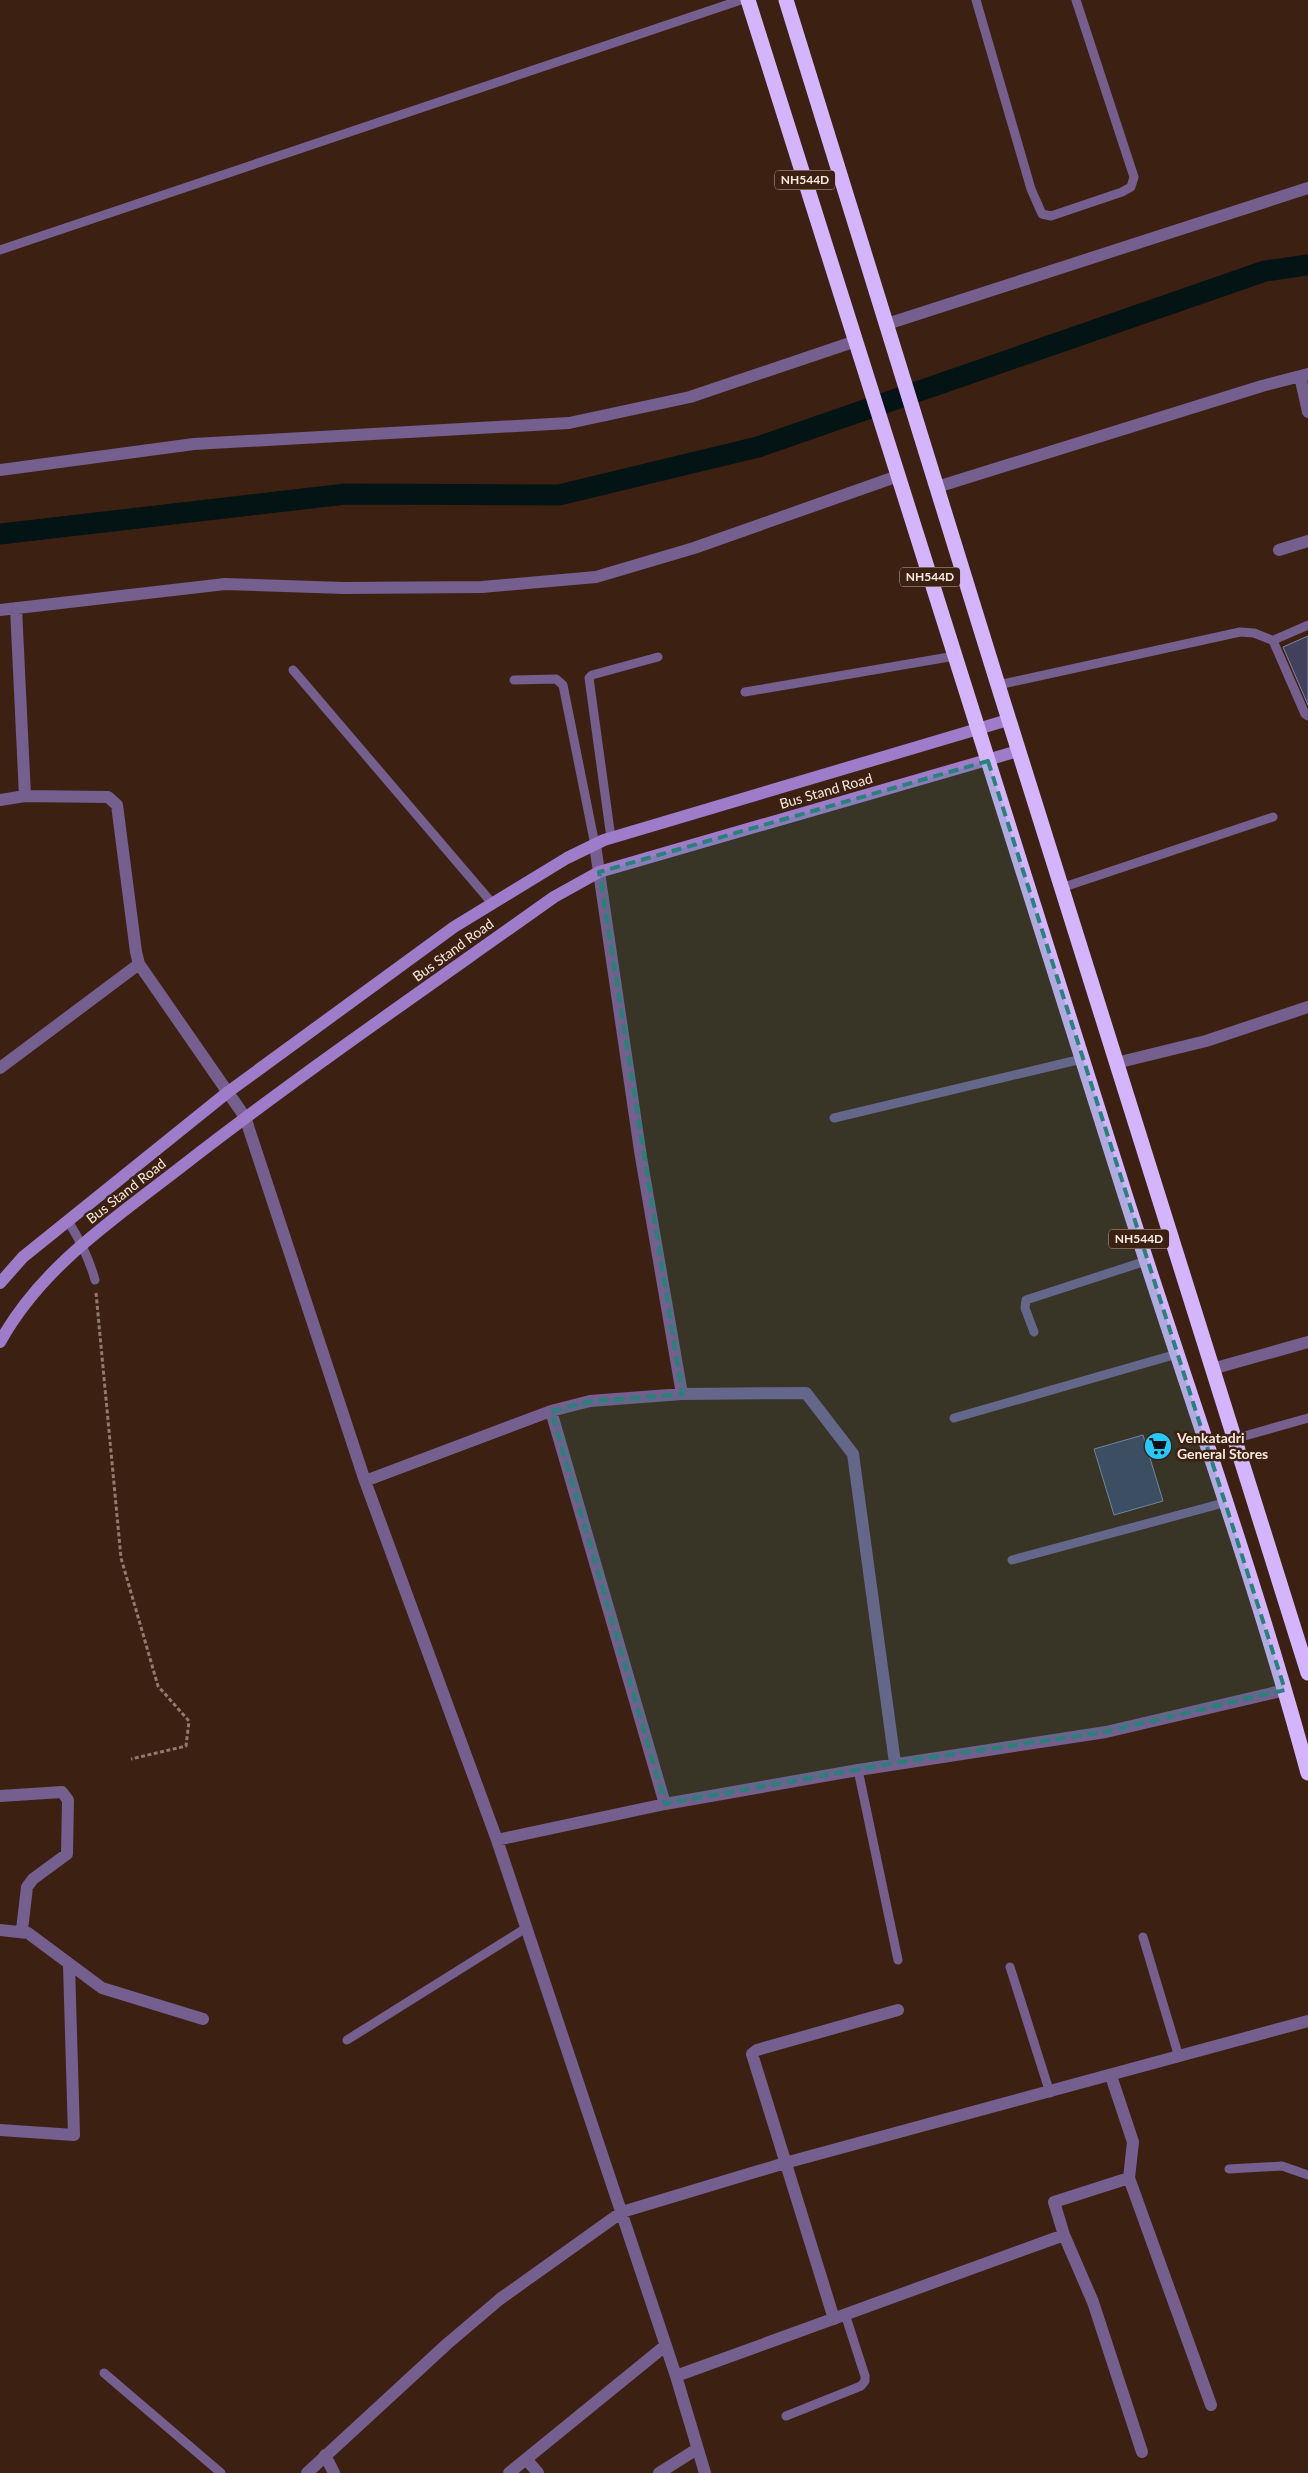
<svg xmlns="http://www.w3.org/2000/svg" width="1308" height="2473" font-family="Lato,sans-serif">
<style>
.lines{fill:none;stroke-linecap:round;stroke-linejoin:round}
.canal{stroke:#041415;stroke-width:21}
.building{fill:#41415d;stroke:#8586a6}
.path{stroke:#917a6e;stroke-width:3;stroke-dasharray:4 2.5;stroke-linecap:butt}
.lane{stroke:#745f8f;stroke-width:9}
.street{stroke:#745f8f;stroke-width:12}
.secondary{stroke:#9f7cca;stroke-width:12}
.highway{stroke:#d4b5fd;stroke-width:15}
.marked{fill:#278279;fill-opacity:0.2;stroke:#278279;stroke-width:4;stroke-dasharray:10 6;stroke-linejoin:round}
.labels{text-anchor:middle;stroke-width:5;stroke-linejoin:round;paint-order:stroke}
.shield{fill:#3c2112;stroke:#c2ada2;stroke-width:1}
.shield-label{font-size:12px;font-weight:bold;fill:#fbe9df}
.street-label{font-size:14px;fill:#fbe9df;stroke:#3c2112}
.poi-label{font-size:14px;font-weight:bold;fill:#fbe9df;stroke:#3c2112;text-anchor:start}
</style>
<rect width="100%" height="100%" fill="#3c2112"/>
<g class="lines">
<path class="canal" d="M0,534L346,494L559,495L758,447L1265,271L1308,265"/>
</g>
<path class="building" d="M1308,636V705L1283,647Z
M1143,1435L1163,1501L1114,1515L1094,1449Z"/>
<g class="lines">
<path class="path" d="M96,1293L121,1558L158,1686L189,1721L186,1746L131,1759"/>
<path class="lane" d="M976,0L1031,189L1042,214L1051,216L1122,192L1131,187L1134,177L1076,0
M0,250L741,0
M1308,625L1276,639L1274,643L1305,714L1308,716
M293,670L492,903
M514,680L556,679L563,685L595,845
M998,685L1240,632L1254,633L1274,641
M745,692L955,656
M611,838L589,678L592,675L658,657
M1061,888L1273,817
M834,1118L1082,1059
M68,1221C80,1240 89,1258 95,1280
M1034,1332L1025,1308L1026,1300L1146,1261
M954,1418L1177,1354
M1234,1439L1308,1418
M1012,1560L1227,1502
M858,1770L898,1960
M1143,1937L1179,2057
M1010,1967L1050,2093
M347,2040L526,1928
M1229,2169L1282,2166L1308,2175
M104,2373L221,2473
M786,2416L861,2386L865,2381V2376L845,2314"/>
<path class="street" d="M887,324L1308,188
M1300,376L1308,412
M0,470L194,444L569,423L690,397L856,341
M937,487L1262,386L1308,374
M1279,550L1308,541
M16,608L25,796
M0,610L225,584L344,588L482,587L596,577L694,548L898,476
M0,800L25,796L108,797L117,805L136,952L139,964L245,1117L365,1481L551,1411L590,1401L682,1394L641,1157L595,845
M1116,1063L1206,1041L1308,1007
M0,1068L139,964
M1212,1369L1308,1342
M682,1394L806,1393L853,1454L895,1763
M551,1411L665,1804
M365,1481L497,1840L676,2376L705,2473
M0,1796L62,1792L68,1800L67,1854L33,1879L27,1887L22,1930
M497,1840L665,1804L858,1770L1106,1732L1285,1690
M0,1930L28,1933L102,1988L203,2019
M1111,2076L1133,2142L1129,2178L1211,2405
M0,2130L74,2135L69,1965
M1129,2178L1054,2202L1064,2235L1093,2302L1142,2452
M834,2319L752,2054L757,2050L898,2010
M676,2376L1064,2235
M325,2455L334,2473
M526,2459L538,2473
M307,2473L447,2344L500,2299L622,2212L785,2163L1308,2021
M509,2473L665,2346
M659,2473L697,2449"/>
<path class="secondary" d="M0,1283L23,1257L228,1092L454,927L567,858L604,840L1008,720
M0,1342C42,1266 114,1219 181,1167C302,1073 429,986 554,897L599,872L1018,751"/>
<path class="highway" d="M748,0C873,395 997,790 1122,1185C1184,1381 1254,1574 1308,1773
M786,0L998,685L1308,1673"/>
</g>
<path class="marked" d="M988,761L1285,1690L1106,1732L895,1763L665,1804L551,1411L590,1401L682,1394L599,872Z"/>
<defs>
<symbol id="supermarket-disc" viewBox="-11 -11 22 22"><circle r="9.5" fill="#24c9fe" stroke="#3c2112"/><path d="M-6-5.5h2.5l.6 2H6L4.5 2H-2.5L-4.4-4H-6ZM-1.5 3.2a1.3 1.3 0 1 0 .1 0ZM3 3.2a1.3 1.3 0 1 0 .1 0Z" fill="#111"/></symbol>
</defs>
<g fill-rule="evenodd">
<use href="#supermarket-disc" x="1142" y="1430" width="32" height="32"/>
</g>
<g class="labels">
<g class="shield">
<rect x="775" y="170.5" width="60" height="19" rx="4"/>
<rect x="900" y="567.5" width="60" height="19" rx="4"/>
<rect x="1109" y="1229.5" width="60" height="19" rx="4"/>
</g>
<g class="shield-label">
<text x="805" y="184">NH544D</text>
<text x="930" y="581">NH544D</text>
<text x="1139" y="1243">NH544D</text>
</g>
<g class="street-label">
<text transform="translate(826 791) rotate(-16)" y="5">Bus Stand Road</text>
<text transform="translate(453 950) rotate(-36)" y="5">Bus Stand Road</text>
<text transform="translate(126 1191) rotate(-38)" y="5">Bus Stand Road</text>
</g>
<g class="poi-label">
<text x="1177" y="1443">Venkatadri<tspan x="1177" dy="16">General Stores</tspan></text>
</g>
</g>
</svg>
